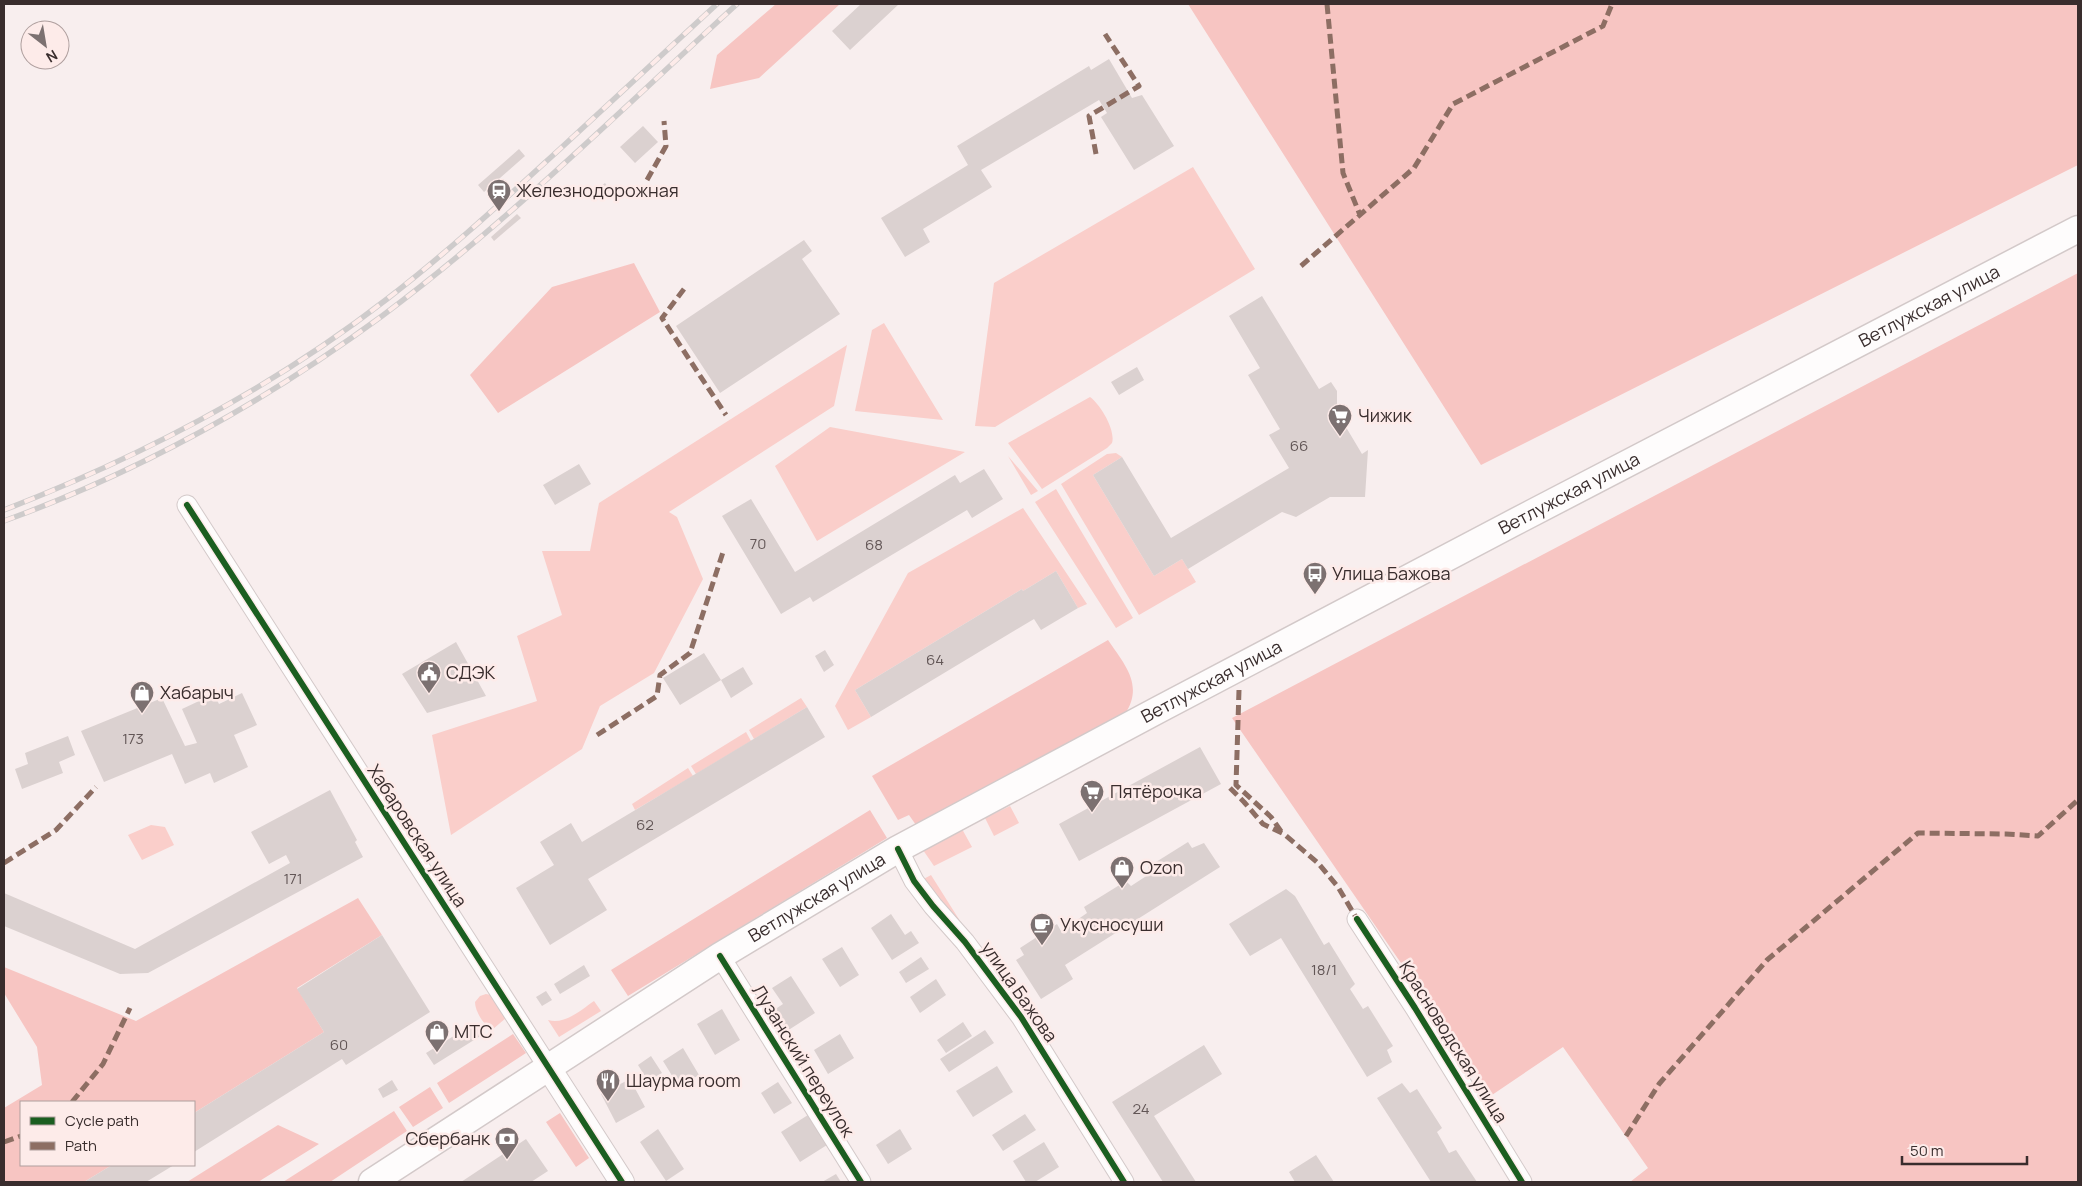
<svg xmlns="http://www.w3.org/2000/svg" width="2082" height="1186" font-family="Manrope,sans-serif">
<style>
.green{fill:#faceca}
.forest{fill:#f7c5c2}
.building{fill:#dbd1d0}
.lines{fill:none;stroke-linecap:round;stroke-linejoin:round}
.minor-casing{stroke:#d3c9c9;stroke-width:21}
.tertiary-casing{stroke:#d3c9c9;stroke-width:26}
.secondary-casing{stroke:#d3c9c9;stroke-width:29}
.minor{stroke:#fefcfc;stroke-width:19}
.tertiary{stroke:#fefcfc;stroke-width:24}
.secondary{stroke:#fefcfc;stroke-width:26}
.rail-casing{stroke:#cecbcb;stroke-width:5.5}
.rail{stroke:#fdebe9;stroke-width:4;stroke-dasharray:11;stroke-linecap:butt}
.quiet{stroke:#8d6e63;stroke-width:5;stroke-dasharray:10 5;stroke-linecap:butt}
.cycleway-casing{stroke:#fdebe9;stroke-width:9}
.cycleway{stroke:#1b5e20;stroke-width:6}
.labels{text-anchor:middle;stroke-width:5;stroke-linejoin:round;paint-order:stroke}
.number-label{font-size:15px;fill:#625656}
.poi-label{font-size:18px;fill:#392d2d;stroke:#fdebe9;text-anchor:start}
.street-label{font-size:18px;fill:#392d2d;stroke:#fdebe9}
</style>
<rect width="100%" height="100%" fill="#f8eeee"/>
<path class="green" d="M1193,167L1255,269L995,427L975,426L994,283Z
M884,323L943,420L855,411L872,330Z
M847,345L834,406L669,512L677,517L703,579L654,673L600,706L582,749L451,835L432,735L537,701L517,636L562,615L542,551H590L599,503Z
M1090,397C1100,404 1116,430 1112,443L1107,448L1042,489L1008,443Z
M830,427L965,452L817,541L775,466Z
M1116,453L1122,457L1093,475L1154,576L1182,559L1196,582L1139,615L1061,484L1107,454Z
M1008,456L1038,491L1031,495Z
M1056,489L1133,618L1116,628L1035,502Z
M1023,508L1087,604L1078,608L1056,571L1023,591L1022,589L855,690L871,717L848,730L835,706L908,573Z
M801,698L807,707L754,739L749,730Z
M746,732L751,741L696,774L691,766Z
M688,768L693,776L635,810L632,804Z
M1010,806L1019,823L994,836L985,818Z
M151,825L165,827L174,845L142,860L128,835Z
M962,829L972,847L934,866L923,850Z
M931,875L967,932L920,881Z
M486,994L491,995L506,1018L493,1029C484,1027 475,1011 475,1002L480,996Z
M594,1001L601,1011L559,1037L548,1020C565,1025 581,1010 594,1001Z"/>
<path class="forest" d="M776,4H840L759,78L710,89L717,55Z
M1188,4H2078V165L1481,465Z
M634,263L660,312L498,413L470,375L552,287Z
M2078,273V1182H1630L1648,1168L1563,1047L1492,1095L1232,718Z
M1108,640C1125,665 1144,685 1125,714L916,825L909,815L898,820L872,776Z
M870,810L887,838L628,996L611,970Z
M358,898L382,935L297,988L324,1032L194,1113V1102H21V1165H112L84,1182H4V1108L42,1085L37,1047L4,993V967L136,1021Z
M513,1034L526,1053L449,1103L437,1083Z
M430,1087L443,1108L413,1127L399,1107Z
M394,1111L407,1131L330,1182H283Z
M560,1113L589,1158L576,1167L546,1122Z
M278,1125L319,1144L258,1182H187Z"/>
<path class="building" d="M861,4H899L850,50L832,31Z
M1109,59L1132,98L1142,95L1174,146L1134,170L1101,117L1107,113L1099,100L981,170L992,187L923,229L930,242L905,257L881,218L968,165L957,146L1089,66L1091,70Z
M643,126L658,142L635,163L620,147Z
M519,149L525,156L484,192L478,185Z
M605,183L610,190L597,200L592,193Z
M517,214L521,218L494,241L491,237Z
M804,240L812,251L802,259L840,314L720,393L676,326Z
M1262,296L1319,389L1331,382L1337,391V412L1362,454L1368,450L1365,497H1330L1296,517L1282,512L1188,569L1182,559L1154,576L1093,475L1122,457L1171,538L1289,468L1269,435L1280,429L1248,375L1260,368L1229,316Z
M1137,367L1144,380L1119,395L1111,382Z
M579,464L591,484L555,505L543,485Z
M984,469L1003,499L972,518L967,510L813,602L810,597L781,614L722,516L751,499L795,572L955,475L960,483Z
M1056,571L1078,608L1041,630L1034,619L871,717L855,690L1022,589L1023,591Z
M456,642L486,696L427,713L402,674Z
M825,650L834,665L824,672L815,656Z
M704,653L721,680L680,705L663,678Z
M743,667L753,684L731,698L721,680Z
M242,693L257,725L234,735L248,767L214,783L210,773L185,784L172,754L104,782L81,731L162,698L185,746L197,743L182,709L214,694L219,704Z
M807,707L825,737L588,879L607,910L550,945L516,888L554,865L540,842L571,823L582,842Z
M68,736L75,755L59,762L63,773L22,789L15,769L28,764L25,753Z
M1200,747L1221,784L1079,861L1059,824Z
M330,790L357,840L355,842L363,857L148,973L120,974L4,926V893L135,949L290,863L286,855L269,864L251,832Z
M1188,842L1192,848L1204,843L1220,867L1065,965L1073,979L1041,999L1016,960L1024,955L1020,948L1057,924L1061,931L1087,913L1084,907L1126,881L1131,886L1151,873L1148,867Z
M1286,889L1295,896L1324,945L1329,942L1355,984L1350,989L1363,1009L1368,1006L1393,1046L1387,1050L1392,1062L1367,1077L1281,938L1250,956L1229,924Z
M891,914L905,935L911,931L919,943L892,960L871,928Z
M382,935L430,1012L346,1065L342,1059L194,1152V1113L324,1032L297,989Z
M842,947L859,975L840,987L822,959Z
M921,957L929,969L906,983L899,972Z
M584,965L590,976L560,994L554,984Z
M791,976L815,1013L787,1031L774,1010L783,1004L772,988Z
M936,979L946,995L920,1013L910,997Z
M546,991L552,1000L542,1006L536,997Z
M722,1009L740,1040L715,1055L697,1024Z
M963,1022L972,1036L946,1053L937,1040Z
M475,1023L482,1035L434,1065L426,1053Z
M985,1030L994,1043L949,1072L940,1059Z
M840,1034L854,1058L828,1074L814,1050Z
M1204,1045L1222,1074L1154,1116L1196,1182H1163L1112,1102Z
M683,1048L699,1075L679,1087L663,1061Z
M651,1056L662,1073L648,1081L638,1065Z
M997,1066L1013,1092L973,1117L956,1091Z
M630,1079L645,1107L616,1123L601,1094Z
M392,1080L398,1090L383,1098L378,1089Z
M778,1082L792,1103L774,1114L761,1093Z
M1402,1083L1410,1093L1417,1089L1442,1128L1437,1132L1449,1153L1456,1150L1477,1182H1431L1377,1098Z
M1025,1114L1036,1130L1003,1151L992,1135Z
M808,1115L827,1145L800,1162L781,1132Z
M658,1129L684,1169L666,1181L640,1142Z
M900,1129L912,1149L888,1164L876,1145Z
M526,1139L548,1171L531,1182H461Z
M1044,1142L1059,1167L1035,1182H1026L1013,1161Z
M1316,1155L1334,1182H1295L1289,1172Z
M112,1165H174L146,1182H84Z
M836,1174L841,1182H822Z"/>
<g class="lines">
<defs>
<path id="minor" d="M187,505L548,1067
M898,849L914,881L933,906L965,942L1021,1017L1124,1182
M1357,919L1415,1008L1522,1182
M720,956L861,1182"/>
<path id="tertiary" d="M548,1067L622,1182"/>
<g id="secondary">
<path id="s1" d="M372,1182L720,956L898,849L1158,710L1513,523L2078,229"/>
</g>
</defs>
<use href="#minor" class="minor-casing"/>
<use href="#tertiary" class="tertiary-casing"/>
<use href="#secondary" class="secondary-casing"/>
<use href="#minor" class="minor"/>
<use href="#tertiary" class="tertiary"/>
<use href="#secondary" class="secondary"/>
<defs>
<path id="rail" d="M4,510C140,457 271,389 387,299C448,252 504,200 561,148C613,100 665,52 717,4
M4,521C139,472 266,401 382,316C508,222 621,110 737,4"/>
</defs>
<use href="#rail" class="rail-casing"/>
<use href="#rail" class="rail"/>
<path class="quiet" d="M1327,4L1343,173L1360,215
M1096,154L1089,116L1139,86L1105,34
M647,180L666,146L664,121
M1301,266L1414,168L1453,104L1603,26L1612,4
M684,289L662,318L726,415
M1239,690L1236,785L1271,817L1283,834
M597,735L657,696L660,675L690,653L724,549
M1230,788L1244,802L1263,824L1284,834L1318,863L1338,887L1357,919
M4,863L56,830L96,787
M72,1102L103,1064L130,1008
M1626,1136L1659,1084L1767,960L1918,833L2006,834L2038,836L2078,800
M4,1142L21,1136"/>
<defs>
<path id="cycleway" d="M187,505L622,1182
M898,849L914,881L933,906L965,942L1021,1017L1124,1182
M1357,919L1415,1008L1522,1182
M720,956L861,1182"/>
</defs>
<use href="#cycleway" class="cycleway-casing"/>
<use href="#cycleway" class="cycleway"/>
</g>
<defs>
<symbol id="station-pin" viewBox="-11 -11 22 30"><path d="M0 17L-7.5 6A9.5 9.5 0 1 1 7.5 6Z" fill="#7c7171" stroke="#fdebe9"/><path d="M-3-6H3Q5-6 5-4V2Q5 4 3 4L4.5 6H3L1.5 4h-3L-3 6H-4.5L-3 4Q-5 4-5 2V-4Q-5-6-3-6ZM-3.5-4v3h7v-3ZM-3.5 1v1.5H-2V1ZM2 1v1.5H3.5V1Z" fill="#fff"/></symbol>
<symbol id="supermarket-pin" viewBox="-11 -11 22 30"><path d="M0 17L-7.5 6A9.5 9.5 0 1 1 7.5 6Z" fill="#7c7171" stroke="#fdebe9"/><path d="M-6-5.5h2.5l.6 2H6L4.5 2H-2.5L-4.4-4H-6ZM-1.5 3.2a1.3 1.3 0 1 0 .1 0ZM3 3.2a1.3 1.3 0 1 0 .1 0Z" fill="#fff"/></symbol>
<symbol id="bus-pin" viewBox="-11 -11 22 30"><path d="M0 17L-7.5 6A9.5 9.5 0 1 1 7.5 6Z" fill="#7c7171" stroke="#fdebe9"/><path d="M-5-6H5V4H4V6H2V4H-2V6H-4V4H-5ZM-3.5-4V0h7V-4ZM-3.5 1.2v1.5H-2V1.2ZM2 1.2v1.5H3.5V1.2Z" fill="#fff"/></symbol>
<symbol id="civic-pin" viewBox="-11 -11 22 30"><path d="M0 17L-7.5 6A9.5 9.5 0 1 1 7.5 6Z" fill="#7c7171" stroke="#fdebe9"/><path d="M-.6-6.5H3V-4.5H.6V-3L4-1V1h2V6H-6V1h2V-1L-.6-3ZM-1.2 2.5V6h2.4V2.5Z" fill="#fff"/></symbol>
<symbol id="shop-pin" viewBox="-11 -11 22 30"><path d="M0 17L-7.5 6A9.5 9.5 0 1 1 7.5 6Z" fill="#7c7171" stroke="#fdebe9"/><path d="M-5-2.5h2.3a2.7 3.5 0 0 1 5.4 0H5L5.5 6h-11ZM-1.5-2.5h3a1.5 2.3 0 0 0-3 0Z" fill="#fff"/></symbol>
<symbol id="cafe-pin" viewBox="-11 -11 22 30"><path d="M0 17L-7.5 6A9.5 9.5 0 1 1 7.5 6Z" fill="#7c7171" stroke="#fdebe9"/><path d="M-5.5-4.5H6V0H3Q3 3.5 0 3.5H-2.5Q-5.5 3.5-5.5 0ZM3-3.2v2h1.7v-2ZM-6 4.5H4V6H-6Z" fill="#fff"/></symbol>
<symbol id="restaurant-pin" viewBox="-11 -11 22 30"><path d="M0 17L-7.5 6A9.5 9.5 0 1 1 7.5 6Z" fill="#7c7171" stroke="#fdebe9"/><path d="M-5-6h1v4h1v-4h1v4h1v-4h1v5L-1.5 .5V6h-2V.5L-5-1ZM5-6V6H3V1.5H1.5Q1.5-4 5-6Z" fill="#fff"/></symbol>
<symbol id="bank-pin" viewBox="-11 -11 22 30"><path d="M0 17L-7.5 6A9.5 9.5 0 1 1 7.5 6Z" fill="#7c7171" stroke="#fdebe9"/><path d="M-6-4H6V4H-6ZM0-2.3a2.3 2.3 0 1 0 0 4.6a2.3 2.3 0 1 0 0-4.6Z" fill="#fff"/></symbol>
</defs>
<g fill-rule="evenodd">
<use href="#station-pin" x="485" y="177" width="28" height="38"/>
<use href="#supermarket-pin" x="1326" y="402" width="28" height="38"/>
<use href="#bus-pin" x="1301" y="560" width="28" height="38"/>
<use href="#civic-pin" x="415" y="659" width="28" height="38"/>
<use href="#shop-pin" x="128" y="679" width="28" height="38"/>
<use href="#supermarket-pin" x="1078" y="778" width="28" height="38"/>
<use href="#shop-pin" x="1108" y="854" width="28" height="38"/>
<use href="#cafe-pin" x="1028" y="911" width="28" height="38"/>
<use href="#shop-pin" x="423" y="1018" width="28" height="38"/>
<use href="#restaurant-pin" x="594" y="1067" width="28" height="38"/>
<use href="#bank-pin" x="493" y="1125" width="28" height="38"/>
</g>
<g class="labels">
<g class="number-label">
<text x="1299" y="451">66</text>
<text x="758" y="549">70</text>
<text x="874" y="550">68</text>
<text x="935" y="665">64</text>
<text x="133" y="744">173</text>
<text x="645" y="830">62</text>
<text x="293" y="884">171</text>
<text x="1324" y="975">18/1</text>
<text x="339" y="1050">60</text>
<text x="1141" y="1114">24</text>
</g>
<g class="poi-label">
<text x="516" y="197">Железнодорожная</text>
<text x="1358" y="422">Чижик</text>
<text x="1332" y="580">Улица Бажова</text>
<text x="446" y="679">СДЭК</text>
<text x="160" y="699">Хабарыч</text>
<text x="1110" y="798">Пятёрочка</text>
<text x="1140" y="874">Ozon</text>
<text x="1060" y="931">Укусносуши</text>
<text x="454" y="1038">МТС</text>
<text x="626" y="1087">Шаурма room</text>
<text x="490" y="1145" text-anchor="end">Сбербанк</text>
</g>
<g class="street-label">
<text dy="6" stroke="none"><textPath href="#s1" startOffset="1788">Ветлужская улица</textPath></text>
<text dy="6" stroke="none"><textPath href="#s1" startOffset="1382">Ветлужская улица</textPath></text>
<text dy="6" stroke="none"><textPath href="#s1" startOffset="978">Ветлужская улица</textPath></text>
<text transform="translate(417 836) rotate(57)" y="6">Хабаровская улица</text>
<text dy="6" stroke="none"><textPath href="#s1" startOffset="528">Ветлужская улица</textPath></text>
<text transform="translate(1019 992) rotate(55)" y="6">улица Бажова</text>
<text transform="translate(1453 1042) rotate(58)" y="6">Красноводская улица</text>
<text transform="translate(803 1061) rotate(58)" y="6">Лузанский переулок</text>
</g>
</g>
<rect width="2082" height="1186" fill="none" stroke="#392d2d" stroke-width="10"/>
<rect x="20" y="1101" width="175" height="65" fill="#fdebe9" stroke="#af9f9e"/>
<rect x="30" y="1117" width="25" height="8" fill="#1b5e20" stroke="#af9f9e"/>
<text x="65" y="1126" font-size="15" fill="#392d2d">Cycle path</text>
<rect x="30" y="1142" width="25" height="8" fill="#8d6e63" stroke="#af9f9e"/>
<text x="65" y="1151" font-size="15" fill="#392d2d">Path</text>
<g transform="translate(45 45) rotate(149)"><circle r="24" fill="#fdebe9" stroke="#af9f9e"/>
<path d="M0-4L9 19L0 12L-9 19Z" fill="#7c7171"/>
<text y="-8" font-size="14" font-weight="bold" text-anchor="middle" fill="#392d2d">N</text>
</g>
<path d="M1902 1156v8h125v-8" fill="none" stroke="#392d2d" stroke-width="2.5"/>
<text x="1910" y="1156" font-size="15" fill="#392d2d" stroke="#fdebe9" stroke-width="4" paint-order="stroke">50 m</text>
</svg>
